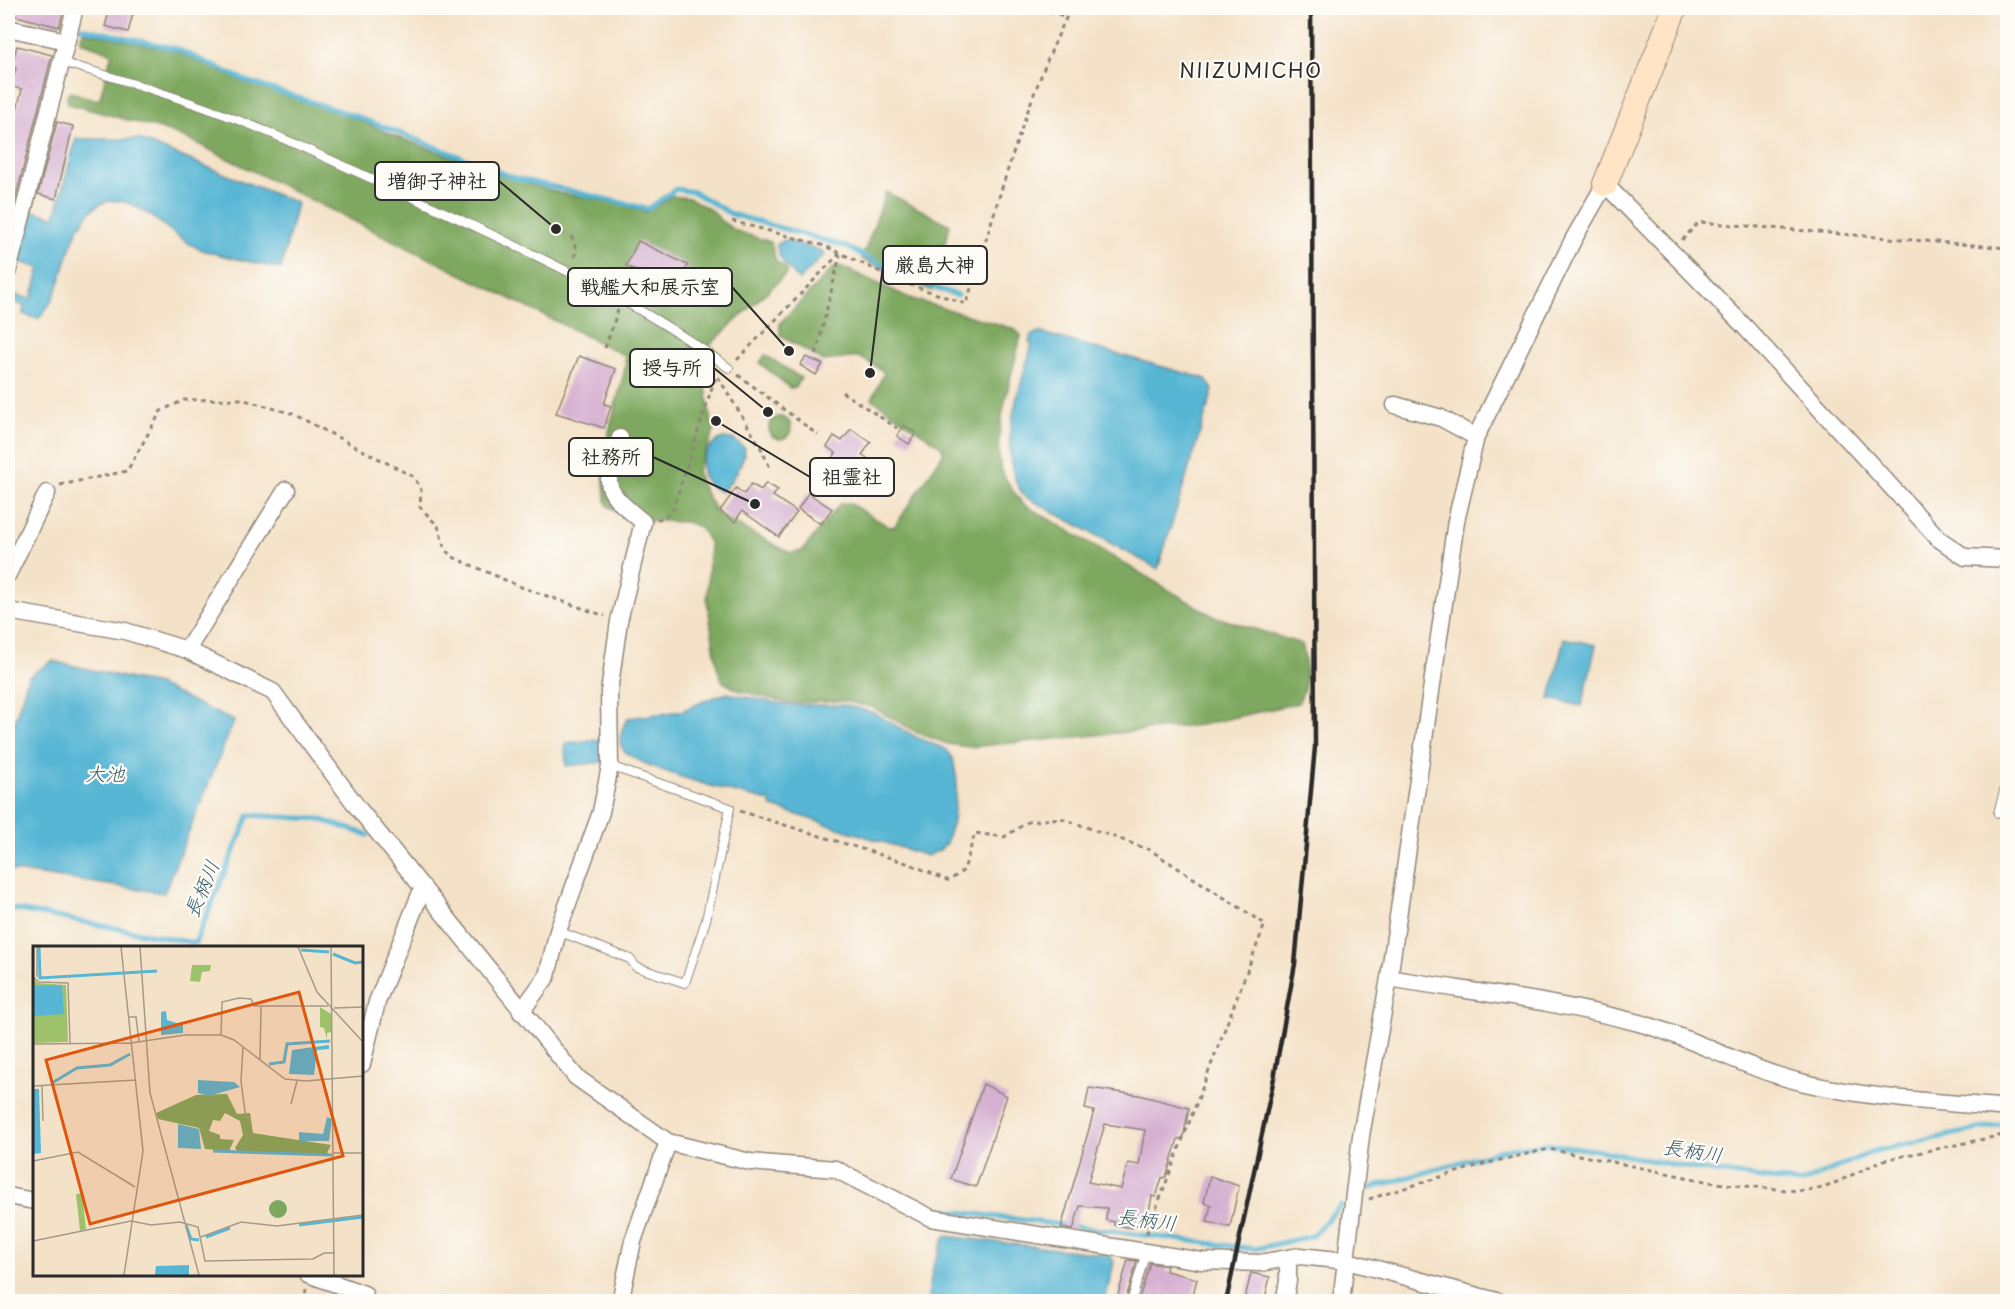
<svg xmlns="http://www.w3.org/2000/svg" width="2015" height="1309" font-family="'Playpen Sans','Klee One',sans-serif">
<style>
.forest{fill:#7ea85f;stroke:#546a45;stroke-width:1.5}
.water{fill:#56b6d4;stroke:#407080;stroke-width:1.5}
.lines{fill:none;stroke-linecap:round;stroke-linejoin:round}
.stream{stroke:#56b6d4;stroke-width:5}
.building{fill:#d6b0d1;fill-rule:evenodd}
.lane-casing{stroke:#90867a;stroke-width:10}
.street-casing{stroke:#90867a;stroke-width:19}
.secondary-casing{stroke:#90867a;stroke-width:26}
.path{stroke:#90867a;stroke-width:3;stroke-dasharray:4.5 4.5;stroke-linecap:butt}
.lane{stroke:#fff;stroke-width:8}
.street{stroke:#fff;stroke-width:16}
.secondary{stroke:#ffe4c6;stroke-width:24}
.rail{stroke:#2b2b2b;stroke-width:4.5}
.labels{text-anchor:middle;stroke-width:4.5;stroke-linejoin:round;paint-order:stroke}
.neighbourhood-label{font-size:20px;letter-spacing:1.5px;fill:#2b2b2b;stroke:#fdfcf7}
.water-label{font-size:20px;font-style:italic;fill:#3a5c66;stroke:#fdfcf7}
.inset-river{fill:none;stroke:#56b6d4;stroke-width:3}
.inset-road{fill:none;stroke:#a49989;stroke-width:1.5}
.view{fill:#df570e;fill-opacity:0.15;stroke:#df570e;stroke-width:3}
.inset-edge{fill:none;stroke:#2b2b2b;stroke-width:3}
.leader{fill:none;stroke:#2b2b2b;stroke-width:2}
.callout-dot{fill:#2b2b2b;stroke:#fdfcf7;stroke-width:2}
.callout{fill:#fdfcf7;stroke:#2b2b2b;stroke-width:2}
.callout-label{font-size:20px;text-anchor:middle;font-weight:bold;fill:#2b2b2b}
</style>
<rect width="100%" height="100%" fill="#fdfcf7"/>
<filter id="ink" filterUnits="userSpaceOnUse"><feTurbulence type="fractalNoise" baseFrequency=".0167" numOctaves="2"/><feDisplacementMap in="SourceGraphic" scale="12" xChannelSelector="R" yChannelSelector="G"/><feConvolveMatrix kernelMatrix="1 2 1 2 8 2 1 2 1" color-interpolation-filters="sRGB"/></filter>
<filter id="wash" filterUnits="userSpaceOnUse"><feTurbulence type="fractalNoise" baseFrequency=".008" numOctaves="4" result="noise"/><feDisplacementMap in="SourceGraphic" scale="24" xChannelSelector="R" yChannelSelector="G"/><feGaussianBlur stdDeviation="1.35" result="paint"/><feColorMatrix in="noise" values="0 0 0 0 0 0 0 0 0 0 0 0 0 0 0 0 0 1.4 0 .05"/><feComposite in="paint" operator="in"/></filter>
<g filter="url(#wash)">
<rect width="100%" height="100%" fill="#f4e2c8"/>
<path class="forest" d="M83,31L176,51L247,83L360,120L394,136L514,179L559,193L616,203L646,212L672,196L690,198L714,212L720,220L736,231L771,242L776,261L786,269L787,273L696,358L704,373L711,421L715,430L697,470L700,483L715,510L720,516L790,553L802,551L840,504L849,503L889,527L895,526L943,454L942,447L872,399L884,373L882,370L859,357L823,361L780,335V323L833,268L840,266L912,299L1014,329L1021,335C1014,368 993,432 1000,464C1003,478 1014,493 1023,504L1213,616L1302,644C1307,664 1309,685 1298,703L1201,725L969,747L948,744L918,733L872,707L845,701L788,703L738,690L723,682L717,667L707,600L710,544L700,527L686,522L629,520L607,505C596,458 615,411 626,365L624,355L190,140L161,129L68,104L67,95L71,92L97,100L100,98L112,53L81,42L80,39Z
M886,192L950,225L932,291L862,259Z
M765,355L801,378L795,388H790L760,363Z
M769 428a11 11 0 1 1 22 0a11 11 0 1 1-22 0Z"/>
<path class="water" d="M76,139H138L297,203L281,269C254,262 226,258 200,249C163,236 116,161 79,228C62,258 64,293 38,319L23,314L24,306L8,300V293L31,299L40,268L16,261L29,210L55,217Z
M785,240L822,251L825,254L799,280C789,268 777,260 777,244Z
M1038,332L1206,379L1213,390L1158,569L1024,496C993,451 1020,392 1032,344L1029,342L1031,336Z
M723,438L733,439L745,448C744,463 733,480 722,492C692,483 698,449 723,438Z
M1564,638L1596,645L1582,706L1550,699Z
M52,661L158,685L234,721L164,893L8,870V744L28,677Z
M727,693L787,705H846L872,712L918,738L946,749L953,758L957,781L953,821L946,843L940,850L927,856L772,807L769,801C744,795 633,768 622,748C617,739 623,725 628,718L682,711L706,700Z
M602,739L603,762L566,766L565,743Z
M945,1236L1110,1255L1114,1262L1105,1301H936L928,1296L933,1267Z"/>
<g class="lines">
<path class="stream" d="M79,27L177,49L249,82L361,118L515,178L648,209L676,189L694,192L731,214L845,246L911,280L957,295
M8,908L195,943L249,815L319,819L368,835
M1371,1188L1506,1149L1547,1144L1602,1151L1701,1170L1801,1183L1874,1151L2008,1123
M935,1209L1255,1249L1312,1236L1341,1205"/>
</g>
<g id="blocks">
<path class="building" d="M8,8H64L59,27L8,14Z
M110,9L133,14L128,32L105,26Z
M17,46L52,55L10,220H8V146L22,89L11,87L16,68L11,67Z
M57,122L73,126L56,199L38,194Z
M638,241L688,265L676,290L626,266Z
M579,356L616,369L604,404L611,406L604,428L556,413Z
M806,357L823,364L816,375L800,365Z
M904,425L916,433L909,444L897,436Z
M851,429L871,442L862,455L867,458L860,468L855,465L847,478L828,466L836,453L827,447L834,436L842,441Z
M766,483L778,490L773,496L797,512L779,537L742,511L735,522L720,511L736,488L744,494L751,484L761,490Z
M808,493L832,509L821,524L798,509Z
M983,1084L1007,1096L976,1187L951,1179Z
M1089,1088L1139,1095L1189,1108L1183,1138L1178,1139L1166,1177L1162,1178L1156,1197L1152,1196L1146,1227L1133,1224L1132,1228L1114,1225L1115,1222L1106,1220L1107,1208L1080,1206L1073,1230L1061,1228L1094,1111L1085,1109ZM1105,1124L1145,1130L1139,1165L1128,1163L1121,1189L1088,1182Z
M1210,1176L1239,1186L1230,1227L1207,1222L1211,1205L1204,1203Z
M1128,1260L1137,1261L1125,1302H1116Z
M1150,1263L1167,1266L1166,1271L1197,1279L1191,1302H1138Z
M1251,1273L1270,1277L1264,1302H1244Z"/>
</g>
</g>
<g filter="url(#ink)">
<use href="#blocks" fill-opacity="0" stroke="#90867a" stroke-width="1.5"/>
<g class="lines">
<defs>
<path id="lane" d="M61,62C131,82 201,104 268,132C328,158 387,186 446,213C544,259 642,304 729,368
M2008,777L1998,813L2008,816
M558,931L630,959L636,967L685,983L706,920L730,808L610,766
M1131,1302L1146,1252"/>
<path id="street" d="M8,28L66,41
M8,271L75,8
M1395,405L1441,418L1476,437
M8,574L47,493
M8,611L125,631L187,650L273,692L358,808L576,1077L668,1142L750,1162L835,1169L931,1218L1202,1261L1260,1263L1300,1256L1347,1261L1500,1302
M187,650L286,490
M1389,978C1472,992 1557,1001 1639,1023C1695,1038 1747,1070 1805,1083C1871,1099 1940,1102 2008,1108
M521,1012L547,976L558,931L601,812L610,766L609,692L619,621L643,522C602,488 603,488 620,438
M362,1064L377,1002L423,887
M8,1196L34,1201
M308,1274L364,1294V1302
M620,1302L633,1241L668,1142
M1284,1302L1288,1281V1258
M1341,1302L1361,1136L1389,978L1456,521L1476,437L1573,240L1605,184L1745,327L1939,539L1965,557L2008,559"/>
<path id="secondary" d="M1605,184L1675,8"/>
</defs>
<use href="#lane" class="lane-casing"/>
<use href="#street" class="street-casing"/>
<use href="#secondary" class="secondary-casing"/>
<path class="path" d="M1041,8L1066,17
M732,221L825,246L902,282L966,304C998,204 1024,103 1071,8
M562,233L564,234
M571,236L576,248L574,261
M1682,240L1699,222L2008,248
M605,348L618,310
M816,354L840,255
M737,360L840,253
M738,375L818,435
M718,377L760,446L771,470
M842,392L897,428
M60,485L127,471L161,411L184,400L241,399L293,414L414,477L421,490L420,507L438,526L445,550L455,558L521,587L605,616
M657,519L664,518L673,509L714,381L719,376
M740,811L910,864L949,881L964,870L975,833L1004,837L1028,822L1061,818L1150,850L1265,924L1146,1235
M1369,1199L1483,1164L1549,1149L1715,1183L1797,1191L1824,1188L1884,1160L2008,1134
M304,1302L306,1289"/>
<use href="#lane" class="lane"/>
<use href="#street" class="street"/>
<use href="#secondary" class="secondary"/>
<path class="rail" d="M1226,1302L1274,1078L1295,964L1315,747L1311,8"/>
</g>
</g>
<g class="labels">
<g class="neighbourhood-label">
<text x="1251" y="78">NIIZUMICHO</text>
</g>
<g class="water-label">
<text x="105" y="781">大池</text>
<text transform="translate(202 889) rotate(-67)" y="7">長柄川</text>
<text transform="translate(1693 1151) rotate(9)" y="7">長柄川</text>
<text transform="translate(1147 1220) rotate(7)" y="7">長柄川</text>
</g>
</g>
<g transform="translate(33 946)">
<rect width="330" height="330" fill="#f4e2c8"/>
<path d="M159,19H178L177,25L169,26L167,36L157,35ZM0,32L5,37L33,39L35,96L0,97ZM287,61L298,68L299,86L294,87V94L291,82L287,81ZM49,247L53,283L47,285L43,248Z" fill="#9ec26b"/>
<path d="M194,148L204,168L217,167L220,187L298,199L294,207L299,209L205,206L202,202L210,189L207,175L192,167L187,175L180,174L176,185L187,189V193L201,194L196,205L172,203L166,182L125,173L123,167L163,149ZM236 263a9 9 0 1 1 18 0a9 9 0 1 1-18 0Z" fill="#7ea85f"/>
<path d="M29,39L31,68L0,70V40ZM133,65L134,74L150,79V87L128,89V66ZM296,99V103L284,104L281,129L256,128L259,104ZM165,134L201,136L207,141L176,150L165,147ZM0,143H6L8,207L0,208ZM294,171L299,173L296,195H266V186L290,188ZM145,178L166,183L168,203L145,202ZM156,319V329H122L123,320Z" fill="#56b6d4"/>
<path class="inset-river" d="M6,1L7,32L124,25M268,4L296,6M300,8L322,17L330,16M236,118L251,116L254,98L297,95M19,137L44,122L77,119L97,108M180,205L299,209M153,279L158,293L166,294M266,279L330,271M173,291L197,282"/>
<path class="inset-road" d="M88,1L110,205L91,329M107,1L117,147L166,329M265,1L284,46L330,96M298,1L301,329M0,31L6,36L35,37L37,97M4,31V1M301,62L330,61M96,71H103L106,96M188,89L189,56L206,52L218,53L221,60H295M0,98L98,97L152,89H188L201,94L252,133L273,135L330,130M210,101L208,135L212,166L217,176M227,113L228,61M0,140L103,134M9,140L10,175M258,158L264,135M300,207H330M0,215L45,206L102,241M168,291L208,276L244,280L330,269M0,295L98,275L118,279L147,276L165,281L172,315L280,313L291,307H302"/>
<path class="view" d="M266,46L310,210L57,278L13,114Z"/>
<rect width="330" height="330" class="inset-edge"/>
</g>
<path class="leader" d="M556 229L499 181M870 373L883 265M789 351L732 287M768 412L714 368M755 504L653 457M716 421L810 477"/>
<g class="callout-dot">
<circle cx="556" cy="229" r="6"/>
<circle cx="870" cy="373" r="6"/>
<circle cx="789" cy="351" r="6"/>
<circle cx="768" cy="412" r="6"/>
<circle cx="755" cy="504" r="6"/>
<circle cx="716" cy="421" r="6"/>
</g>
<g class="callout">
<rect x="375" y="162" width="124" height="38" rx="6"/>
<rect x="883" y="246" width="104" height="38" rx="6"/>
<rect x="568" y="268" width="164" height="38" rx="6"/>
<rect x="630" y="349" width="84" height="38" rx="6"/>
<rect x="569" y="438" width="84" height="38" rx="6"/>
<rect x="810" y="458" width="84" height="38" rx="6"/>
</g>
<g class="callout-label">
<text x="437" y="188">増御子神社</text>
<text x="935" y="272">厳島大神</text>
<text x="650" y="294">戦艦大和展示室</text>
<text x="672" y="375">授与所</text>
<text x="611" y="464">社務所</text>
<text x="852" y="484">祖霊社</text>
</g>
<rect width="2015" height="1309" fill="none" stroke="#fdfcf7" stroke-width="30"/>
</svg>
